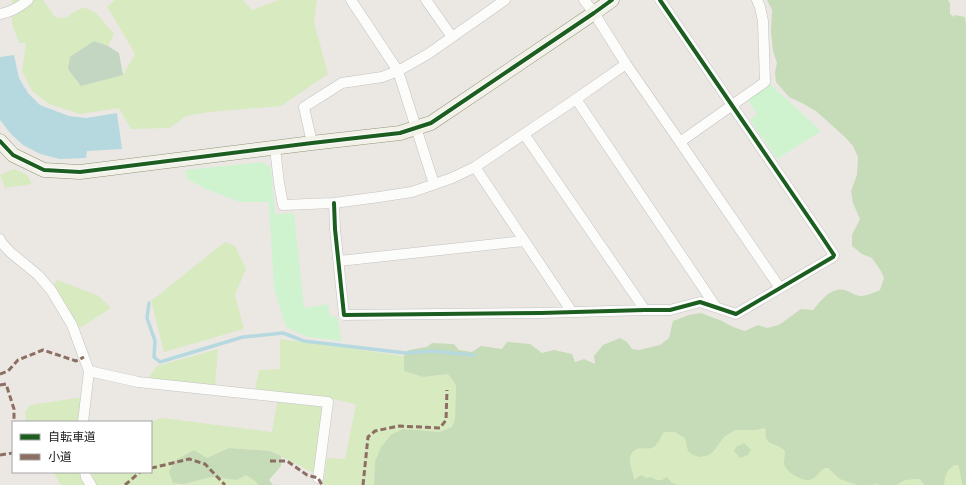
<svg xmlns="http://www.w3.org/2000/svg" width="966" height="485" font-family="'Golos Text','Noto Sans JP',sans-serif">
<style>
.grass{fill:#d8eac0}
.forest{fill:#c6dbb7}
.cemetery{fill:#c2d6c2}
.park{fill:#d0f3cf}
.water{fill:#b6d9e0}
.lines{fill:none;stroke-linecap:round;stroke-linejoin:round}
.stream{stroke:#b6d9e0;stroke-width:3.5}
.street-casing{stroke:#c3c2c0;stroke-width:11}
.secondary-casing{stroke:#94947c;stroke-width:15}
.street{stroke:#fcfcfb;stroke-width:10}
.secondary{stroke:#f3f2e9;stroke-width:14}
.quiet{stroke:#8d6e63;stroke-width:3;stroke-dasharray:6 3;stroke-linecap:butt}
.cycleway-casing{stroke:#fff;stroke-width:6}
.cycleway{stroke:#1b5e20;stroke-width:4}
</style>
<rect width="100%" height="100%" fill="#ebe8e4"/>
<path class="grass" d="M12,0H43L55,17L65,18L83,7L96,13L114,34L108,46L94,41L123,75L135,54L107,6L115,0H243L252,10L279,0H317L314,22L328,74L281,106L209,112L186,116L170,128L131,129L119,108L80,114L49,104L32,91L22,71L26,43H19L12,24Z
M14,169L27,175L32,184L5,188L0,175Z
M225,242L235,246L246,269L235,295L244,329L164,352L151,301Z
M57,280L99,296L111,308L80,328L53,286Z
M280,339L363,350L404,356V371L423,377L448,374L456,385L455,419L452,427L440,432L403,429L375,462L374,485H323L327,458L345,459L356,404L332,399L255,389L259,370L280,369Z
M218,349L215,386L147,380L157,366Z
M737,392L966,445V485H572L601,440Z
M77,398H81L78,422H26L25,412L30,405Z
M277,402L322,407L318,454L314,473L270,451L229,448L207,458L184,484L212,477L237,480L246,475L256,482L258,485H96L91,472H151V422H148L162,418L272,432Z
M53,472H80V474L86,485H61Z"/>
<path class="forest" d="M767,0H948L950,4V14L954,17L955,15L965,17L966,24V485H963C960,479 961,471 958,465H955C946,469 945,476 944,485H924L920,479H916L905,480L896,485H879L876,484L870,485H857L840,479L828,468H825C820,471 816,478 810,480C801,481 786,472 784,464C784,460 785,455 785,451C779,444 767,445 766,437C765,435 766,432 766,430L764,428L756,430H735L724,437L713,452L709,455L700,457L693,455L688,451L685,438L675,432H664C661,436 659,442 655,446C648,452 638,444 632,453C631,454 630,456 630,458C629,466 634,473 634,480L641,475L646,478L651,477L656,480H662L667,477L672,483L677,485H374L375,462L381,447L391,435L403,429L440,432L452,427L455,419L456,385L448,374L423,377L404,371V356L409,350L427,347L432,343L454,344L459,350L472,352L481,346L502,349L507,342L530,344L542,353L554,350L572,354L575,362L584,359L595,364L594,356L603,345L620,338L627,342L632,349L639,350L660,345L669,338L673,321L689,315L701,313L722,321L733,327L745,331L758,325L767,328L779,325L801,309L813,310C820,302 827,292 837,290C844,288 850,293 856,295C864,298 872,293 880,290L884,278L881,271L872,258L862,254L852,246V235L860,219L853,203L851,191L857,175L858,157L853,146L846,138L816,111L802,103L789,97L776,82L775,72L777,63L773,51L771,32L772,10Z
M744,443L751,450L748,455L740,458L734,451L736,447Z
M229,448L270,451L281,456V466L269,480L273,485H258L256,482L246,475L237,480L212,477L184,484L173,483L169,472L174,461L194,450L207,458Z"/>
<path class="cemetery" d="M94,41L108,46L119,53L123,75L81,86L68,69L70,57Z"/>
<path class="park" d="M770,84L821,131L777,159L750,120L757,114L748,100Z
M263,162L271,168L275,214L294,213L304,308L328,304L330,317L337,316L342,341L308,337L286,327L274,288L269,202H240L206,189L187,179L185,170Z"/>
<path class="water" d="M14,55L19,78L28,93L40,105L69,116L86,118L117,113L122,149L87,151L86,158L60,159L40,154L23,145L11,134L0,120V57Z"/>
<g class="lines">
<path class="stream" d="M149,303L147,318L155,341L154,357L160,362L243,337L283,333L304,341L405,353L431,351L474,355"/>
<defs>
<path id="street" d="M351,0L398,71L434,184
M426,0L452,37
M584,0L594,13L626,64L680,142L780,288
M0,14C11,12 20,7 28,0
M576,99L716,307
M524,134L645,310
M680,142L765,82L763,21L760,7L757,0
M312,143L304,107L342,83L382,77L398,71L428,54L505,0
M275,148L279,183L283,205L334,203L379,197L412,192L452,178L475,167L576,99L626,64
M475,167L572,312
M334,203L335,229L344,315L541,313L645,310H670L700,302L736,314L833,257L834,255L822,237L660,0
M0,239L1,242L10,252L38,275L51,290L72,325L89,371L83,422
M339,261L524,241
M89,371L138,382L328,402L318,478
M85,472L86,477L91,485"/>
<path id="secondary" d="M0,141L13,155L44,170L80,172L312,143L400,133L431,123L594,13L612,0"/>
</defs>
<use href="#street" class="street-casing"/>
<use href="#secondary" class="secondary-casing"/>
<use href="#street" class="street"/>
<use href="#secondary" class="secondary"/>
<path class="quiet" d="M0,374L8,371L18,360L43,350L76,361L84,357
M0,385L6,384L14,409V422
M0,455L13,453
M270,461H287L307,475L318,478L322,485
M151,468L156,467L189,459L205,464L225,485
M125,485L140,472
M363,485L368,437L375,431L399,426L440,428L446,420L447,390"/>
<defs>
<path id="cycleway" d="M0,141L13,155L44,170L80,172L312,143L400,133L431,123L594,13L612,0
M334,203L335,229L344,315L541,313L645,310H670L700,302L736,314L833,257L834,255L822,237L660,0"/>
</defs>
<use href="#cycleway" class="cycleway-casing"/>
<use href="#cycleway" class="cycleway"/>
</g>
<rect x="12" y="421" width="140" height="52" fill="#ffffff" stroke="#a4a4a4"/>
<rect x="20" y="434" width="20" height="6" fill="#1b5e20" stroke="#a4a4a4"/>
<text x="48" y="441" font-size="12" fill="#1c1c1c">自転車道</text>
<rect x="20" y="454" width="20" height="6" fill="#8d6e63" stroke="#a4a4a4"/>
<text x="48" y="461" font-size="12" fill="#1c1c1c">小道</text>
</svg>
